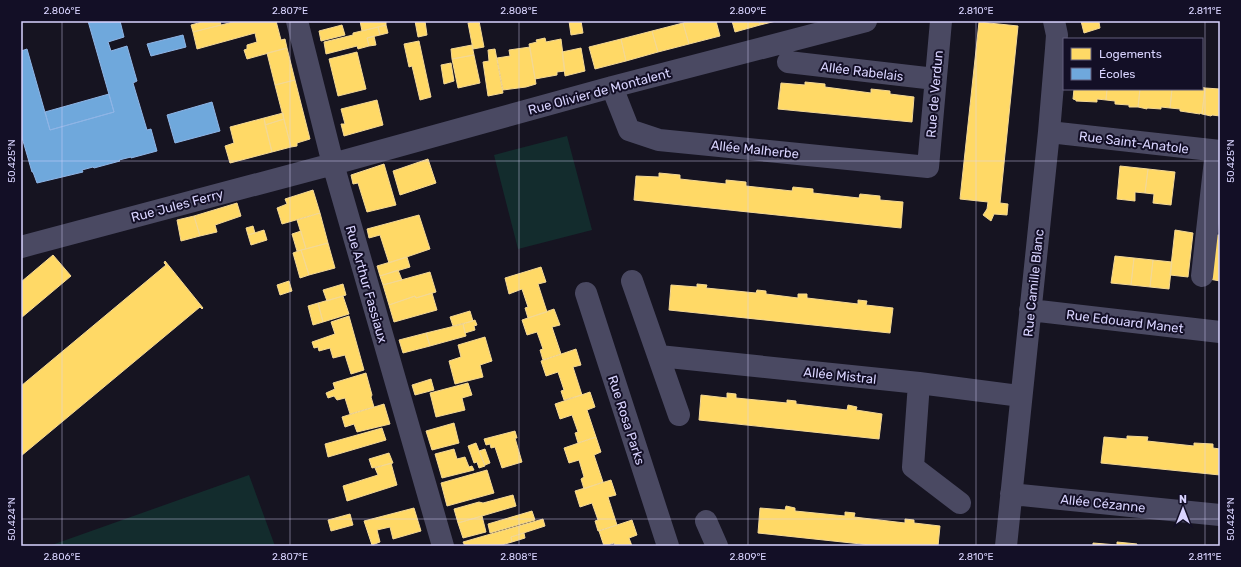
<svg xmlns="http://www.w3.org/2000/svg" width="1241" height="567" font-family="Rubik,sans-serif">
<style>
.green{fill:#132c2d}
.homes{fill:#ffd966;stroke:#f4d894}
.schools{fill:#6fa8dc;stroke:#8fb5e6}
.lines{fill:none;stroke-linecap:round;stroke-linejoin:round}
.minor{stroke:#4a4962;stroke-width:22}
.ticks{fill:none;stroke:#d9d4ff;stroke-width:1;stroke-opacity:0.45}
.labels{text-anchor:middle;stroke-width:4;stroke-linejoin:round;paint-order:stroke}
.street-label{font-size:13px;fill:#d9d4ff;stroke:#130f26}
.neatline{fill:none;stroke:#d9d4ff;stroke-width:1.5}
.ticks-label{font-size:10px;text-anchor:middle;fill:#d9d4ff}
</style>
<rect width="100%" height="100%" fill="#161421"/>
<path class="green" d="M567,136L592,230L518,249L494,155Z
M249,475L275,546H49Z"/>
<path class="homes" d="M202,21H220L221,25L193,32L191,25L202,22Z
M237,21H276L281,40L285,39L287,48L247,59L244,50L247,49V45L257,42L255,33L197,49L193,32Z
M360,21H386V25L362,31Z
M415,21H425L427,35L418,37Z
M479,21L484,47L473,49L468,23Z
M569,21H581L583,33L571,35Z
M690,21H716L720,36L689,44L683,23Z
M732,21H759L760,25L735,32Z
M759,21H776L760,25Z
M1081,21H1104L1099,22L1100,28L1084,33Z
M979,22L1018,26L1000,203L1008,204L1007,215L994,214L991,221L983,215L987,209L988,202L960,199Z
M683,23L689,44L658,52L652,31Z
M342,25L345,35L321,41L319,31Z
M386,25L388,33L380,35L378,27Z
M378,27L380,35L367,38L369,46L358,49L357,46L326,54L324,42L353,35V33Z
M652,31L658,52L626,61L621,39Z
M374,36L376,45L369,46L367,38Z
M545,38L546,42L561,39L565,71L557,72V75L535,79L529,44L537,42L536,40Z
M621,39L626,61L595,69L589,47Z
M419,41L431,97L420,100L412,66L409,67L404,44Z
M472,45L474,55L452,59L451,49Z
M530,47L536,84L526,87L503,90L497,58L510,56L509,50Z
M287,48L295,80L275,85L267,53Z
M581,48L585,71L565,76L562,52Z
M495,49L503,93L488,96L483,62L489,61L488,50Z
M357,52L366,89L338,96L329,59Z
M474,55L480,83L458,88L452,59Z
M451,63L454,81L444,84L441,65Z
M295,80L310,139L297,143V146L291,147L275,85Z
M805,82L825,84V87L871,93V89L890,91V94L914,97L912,122L778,109L781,83L805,85Z
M1202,87L1205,88L1202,114L1200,113V114L1180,111V109L1170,108L1172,89H1202Z
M1205,88L1220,89V116L1212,115L1211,116L1202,114Z
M1074,89H1107L1106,100L1097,99V102L1076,101V100L1073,99Z
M1107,89H1140L1138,107H1129V105L1115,104V101L1106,100Z
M1140,89H1172L1170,108L1161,107V109L1147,108V109L1138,107Z
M377,100L383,125L344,136L341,124H345L341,109Z
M283,113L284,119L265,125L264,118Z
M264,118L272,152L230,163L225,146L234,143L230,127Z
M284,119L291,147L272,152L265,125Z
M428,159L436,183L400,195L393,171Z
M384,164L396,205L367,212L358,183L353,184L351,175Z
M1120,166L1148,169L1145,193L1135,192V201L1117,199Z
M1148,169L1175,172L1171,205L1153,203L1154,194L1145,193Z
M659,173L680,175V179L726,184V180L746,182V186L792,191L793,187L813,189V193L859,198L860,194L880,196V200L903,202L901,228L634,200L636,176L659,177Z
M313,190L320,213L282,224L277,208L287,204L285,199Z
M237,203L241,216L215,225L217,232L200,236L194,216Z
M320,213L328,243L306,249L297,220Z
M419,215L430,249L389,263L380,235L369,238L367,229Z
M194,216L200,236L181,241L177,220Z
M253,226L255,233L248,235L246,228Z
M264,230L267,240L251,245L248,235Z
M1175,230L1193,233L1188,277L1170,275Z
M301,231L306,249L297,251L292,234Z
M1214,235H1220V281L1209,279Z
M328,243L335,268L309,275L301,250Z
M301,250L309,275L300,278L293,253Z
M53,255L71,276L21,318V282Z
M1115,256L1134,258L1131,285L1111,283Z
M407,257L410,267L380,276L377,266Z
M1134,258L1153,260L1150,287L1131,285Z
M1153,260L1172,262L1169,289L1150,287Z
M165,261L203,308L202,309L200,307L21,456V386L166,265L164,263Z
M541,267L546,282L538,284L547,312L528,318L525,308L528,307L522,289L509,294L505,278Z
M398,270L402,280L383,285L380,276Z
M430,272L436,292L416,298L415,296L389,305L383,285Z
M289,281L292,291L280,295L277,285Z
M343,284L346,295L327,301L323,290Z
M697,284L707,285L706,288L756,293L757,290L766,291V294L798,298V294H807V298L858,304V300L867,301L866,305L893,308L890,333L669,310L671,285L697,287Z
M432,293L437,310L394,322L389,305L415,296L416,298Z
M343,296L349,314L323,322L318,303Z
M318,303L323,322L313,325L308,306Z
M554,309L560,325L552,327L561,354L543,360L540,350L543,349L537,332L527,335L522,320Z
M470,311L473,321L453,326L450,317Z
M349,316L364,370L351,374L345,355L333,358L330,348L319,351L318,347L314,348L312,342L335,334L331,322Z
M475,320L477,325L474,326L475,330L465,333L463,324Z
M463,324L466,336L430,346L426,333Z
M426,333L430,346L403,353L399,340Z
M485,337L492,361L480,365L483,377L455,384L449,361L461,357L458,345Z
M576,349L581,365L573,367L582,395L564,400L561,391L564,390L558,372L546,376L541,361Z
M366,373L372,395L371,397L374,407L350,414L345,398L337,400L334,396L328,398L326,393L335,389L333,383Z
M431,379L434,390L415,395L412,385Z
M468,383L472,395L462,398L465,410L436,417L430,393Z
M590,392L595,407L587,410L596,437L578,443L575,433L578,432L572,415L560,419L555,404Z
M727,393L736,394V398L787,403V400L796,401V404L847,410L848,405L857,407L856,410L882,414L879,439L699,420L701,395L727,398Z
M384,404L390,424L357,432L354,424L345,427L342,417Z
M454,423L459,443L432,450L426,431Z
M382,428L386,440L328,457L325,444Z
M515,431L517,438H515L522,462L502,468L495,447L491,448L490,444L486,445L484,439Z
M1127,436L1148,437L1147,441L1194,446V443L1213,444V448L1220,449V475L1101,463L1104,437L1127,439Z
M596,437L601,452L594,455L603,482L584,489L581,479L584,477L579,460L569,463L564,448Z
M476,443L485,466L479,468L477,462L474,463L468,446Z
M454,449L457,459L465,457L469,467L472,466L474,470L442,478L435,454Z
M485,449L490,463L485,465L479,451Z
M389,453L393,463L372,468L369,459Z
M391,463L397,485L347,501L343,486L378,475L375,468Z
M487,470L494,493L447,506L441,483Z
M611,480L616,495L608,497L617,525L598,531L595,521L598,520L592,503L580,507L575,491Z
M513,495L516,506L458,523L454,509L479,502L483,503Z
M786,506L795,508V511L845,516V512L855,513L854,517L905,523V519L914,520V523L940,526L938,546H880L758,533L760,508L785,510Z
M414,508L421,531L393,539L390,527L377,530L380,542L372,545L364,521Z
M532,511L535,520L490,533L488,524Z
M350,514L353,525L331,531L328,520Z
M482,516L486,532L463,538L458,523Z
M543,519L545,526L511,537L512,542L498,546H465L463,542Z
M632,520L637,535L629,538L632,546H615L614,543L604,546L599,531Z
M524,533L525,538L512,542L511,537Z
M1117,542L1137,544V546H1093V543L1117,545Z"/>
<path class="schools" d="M88,21H120L124,37L108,42L111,51L127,46L137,81L133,83L147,130L151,129L157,151L131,158V157L119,160L120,161L94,168L93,167L82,170L83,172L37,183L33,172H32L21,134V51L27,49L50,130L114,112Z
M183,35L186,47L151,56L147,44Z
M109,94L114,112L50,130L45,112Z
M212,102L220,131L175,143L167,115Z"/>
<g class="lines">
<path class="minor" d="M297,21L333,164L443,546
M788,62L935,79
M612,87L629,130L659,140L928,167L941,21
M1049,132L1220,151
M21,247L333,164L612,87L866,21
M1202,276L1216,151
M632,281L679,415
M586,293L668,546
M1030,310L1220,332
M659,356L919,383L1020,396
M919,383L913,467L960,503
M1011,494L1220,515
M706,521L717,546
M1006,546L1049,132L1056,49L1057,35L1054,21"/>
</g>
<path class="ticks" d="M62,21V546M290,21V546M519,21V546M748,21V546M976,21V546M1205,21V546M21,161H1220M21,519H1220"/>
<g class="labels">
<g class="street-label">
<text transform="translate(862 71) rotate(7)" y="5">Allée Rabelais</text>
<text transform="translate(599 91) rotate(-15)" y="5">Rue Olivier de Montalent</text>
<text transform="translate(934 94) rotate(-85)" y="5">Rue de Verdun</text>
<text transform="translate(1134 142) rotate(7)" y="5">Rue Saint-Anatole</text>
<text transform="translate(755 149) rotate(6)" y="5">Allée Malherbe</text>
<text transform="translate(177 205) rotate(-15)" y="5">Rue Jules Ferry</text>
<text transform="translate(1033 283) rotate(-84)" y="5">Rue Camille Blanc</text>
<text transform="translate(367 284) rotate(74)" y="5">Rue Arthur Fassiaux</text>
<text transform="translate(1125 321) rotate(7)" y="5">Rue Edouard Manet</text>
<text transform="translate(840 375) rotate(6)" y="5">Allée Mistral</text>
<text transform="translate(627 420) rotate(72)" y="5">Rue Rosa Parks</text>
<text transform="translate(1103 503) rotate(6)" y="5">Allée Cézanne</text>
</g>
</g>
<rect width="1241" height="567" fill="none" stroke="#130f26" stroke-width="44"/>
<rect x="1063" y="38" width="140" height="52" fill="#130f26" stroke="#625e7d"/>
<rect x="1071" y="48" width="20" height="12" fill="#ffd966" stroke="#625e7d"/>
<text x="1099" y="58" font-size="12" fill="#d9d4ff">Logements</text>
<rect x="1071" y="68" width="20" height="12" fill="#6fa8dc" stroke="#625e7d"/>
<text x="1099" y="78" font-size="12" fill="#d9d4ff">Écoles</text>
<g transform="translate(1183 509)" stroke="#130f26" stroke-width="3" paint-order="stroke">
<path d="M0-3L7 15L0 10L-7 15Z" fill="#d9d4ff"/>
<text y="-6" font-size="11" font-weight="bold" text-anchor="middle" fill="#d9d4ff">N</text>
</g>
<rect x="22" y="22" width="1197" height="523" class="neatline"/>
<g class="ticks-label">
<text x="62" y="14">2.806°E</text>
<text x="290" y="14">2.807°E</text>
<text x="519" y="14">2.808°E</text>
<text x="748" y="14">2.809°E</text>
<text x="976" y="14">2.810°E</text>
<text x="1205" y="14">2.811°E</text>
<text transform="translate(11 161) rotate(-90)" y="4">50.425°N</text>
<text transform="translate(1230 161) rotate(-90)" y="4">50.425°N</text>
<text transform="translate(11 519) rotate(-90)" y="4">50.424°N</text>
<text transform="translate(1230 519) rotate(-90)" y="4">50.424°N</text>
<text x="62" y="560">2.806°E</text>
<text x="290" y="560">2.807°E</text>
<text x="519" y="560">2.808°E</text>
<text x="748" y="560">2.809°E</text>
<text x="976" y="560">2.810°E</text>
<text x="1205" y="560">2.811°E</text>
</g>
</svg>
